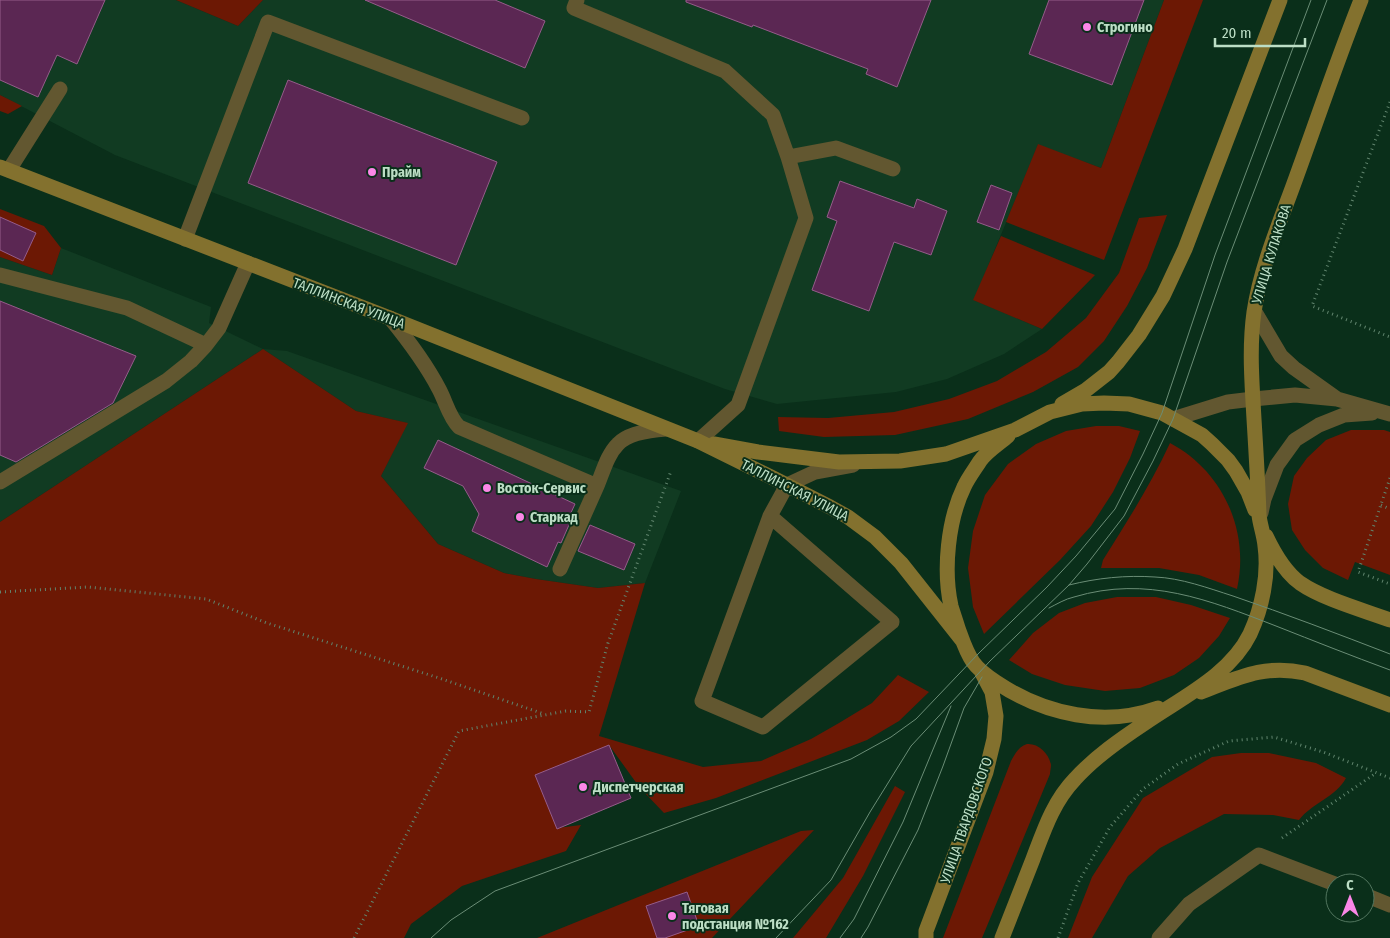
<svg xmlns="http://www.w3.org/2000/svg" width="1390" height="938" font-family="'Fira Sans Condensed',sans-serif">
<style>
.built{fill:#113b22}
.green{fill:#6c1804}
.building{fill:#5b2753;stroke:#955c8a}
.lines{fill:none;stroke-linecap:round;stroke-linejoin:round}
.path{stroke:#61856e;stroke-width:3;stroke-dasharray:1 4;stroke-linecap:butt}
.lane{stroke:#625730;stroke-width:15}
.street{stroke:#625730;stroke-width:15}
.secondary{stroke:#83712e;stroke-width:15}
.tram{stroke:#6a8d76;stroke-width:1}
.poi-dot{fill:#fa87e7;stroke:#0a2f1a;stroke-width:2}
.labels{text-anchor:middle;stroke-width:4;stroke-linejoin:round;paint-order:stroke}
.poi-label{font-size:14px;font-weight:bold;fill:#bcdec5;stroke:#0a2f1a;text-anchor:start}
.street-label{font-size:14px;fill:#bcdec5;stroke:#0a2f1a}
</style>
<rect width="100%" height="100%" fill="#0a2f1a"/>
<path class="built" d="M0,0H176L238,26L263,0H1164L1101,168L1038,145L974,300L1042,329L1004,354L947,379L896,392L777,404L725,389L115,155L0,95Z
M61,248L211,307L209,323L263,349L287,351L681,491L645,583L598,588L536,579L504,573L438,544L381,476L407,423L356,411L263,349L0,522V257L52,275Z"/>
<path class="green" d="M176,0H263L238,26Z
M1164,0H1203L1104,260L1006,222L1038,144L1101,168Z
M0,95L22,106L8,114L0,111Z
M0,209L44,226L61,248L52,275L0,257Z
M1167,215L1147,268L1127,306L1104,341L1078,367L1033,392L968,419L895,435L824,437L779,431L778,417L828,418L894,412L949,399L997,381L1046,352L1086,318L1119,273L1139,218Z
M1001,236L1095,275L1042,329L973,300Z
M263,349L356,411L408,423L381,476L438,544L504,573L536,579L598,588L645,583L599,736L703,767L761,761L811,739L839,723L872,703L898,675L929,692L899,721L867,740L716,798L664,813L640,788L609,745L557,828L581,825L566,851L462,886L411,924L404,938H0V522Z
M1096,426H1119L1140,431L1130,458L1113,492L1091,526L1060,560L984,634L973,607L968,568L973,531L985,495L1008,464L1036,444L1066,431Z
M1351,430H1384L1390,432V575L1355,562L1348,580L1323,568L1305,550L1292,530L1288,504L1294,476L1307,458L1326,440Z
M1170,443C1223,471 1250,531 1237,589L1199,575L1159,568H1101L1103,560C1127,522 1151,484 1170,443Z
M1117,597H1156L1191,605L1230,618L1219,636L1199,658L1174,675L1140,688L1105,691L1065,685L1032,674L1009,660L1033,633L1059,613L1085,603Z
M1027,744C1038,743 1049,753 1051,765C1051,768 1050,771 1050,774L982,938H943L1011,761C1015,754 1018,747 1027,744Z
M1241,753H1269L1316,763L1346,778C1336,797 1312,803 1299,820L1273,815L1224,814L1160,848L1128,876L1092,938H1068L1092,877L1143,798L1212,757Z
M895,786L905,792L863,876L826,938H793L843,878Z
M814,830L712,938H537L801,831Z"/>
<path class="building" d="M0,0H105L77,64L57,55L38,97L0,80Z
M365,0H495L545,21L525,68Z
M686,0H931L897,87L866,74L868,69L753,25L752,27L686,2Z
M1049,0H1144L1112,85L1029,54Z
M288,80L497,162L456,265L248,183Z
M840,181L914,208L917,199L947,211L931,255L894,242L869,311L812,290L837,221L827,217Z
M991,185L1012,193L999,230L977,222Z
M0,217L36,233L23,261L0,250Z
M0,301L136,356L113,403L16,462L0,455Z
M438,440L575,504L569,517L572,518L561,543L558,542L547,567L472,531L479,514L463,486L424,468Z
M590,525L635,544L624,570L578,551Z
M609,745L631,798L557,829L535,775Z
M687,892L699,926L665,938H657L646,906Z"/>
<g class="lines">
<path class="path" d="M1390,102L1312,306L1390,337
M1390,478L1358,572L1390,584
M1381,505L1390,509
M0,592L88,587L206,599L267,623L439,678L544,714
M1282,838L1376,773
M354,938L459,731L566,711L589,712L608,643L671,471
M1058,938L1078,883L1110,827L1143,789L1178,764L1229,741L1274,737L1323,752L1390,778"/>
<path class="lane" d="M577,0L574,8L725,71L773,115L788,157L806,218L738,405L698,441
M788,157L836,148L893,169
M9,170L60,89
M185,239L268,22L522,118
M0,275L127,308L206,345
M390,318C408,340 426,364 439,389C446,402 449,417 459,427L597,486C603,472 607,455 618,444C628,433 652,430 666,429
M0,482L166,381L191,361L206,345L219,328L248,263
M770,516L892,622L763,727L702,701L770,516L787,485L815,472L853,465
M560,569L597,486
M1365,895L1390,905
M1159,938L1189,904L1259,855L1335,884"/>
<path class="street" d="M1255,312L1281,356L1294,368L1336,398
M1173,419L1228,402L1253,399L1295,395L1337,399L1390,414
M1261,513L1264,499L1277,465L1295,440L1319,425L1344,415L1372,413"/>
<path class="secondary" d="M0,167L382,315L698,441L771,477L830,507L848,517L875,537L901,563L962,640
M1062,404L1086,390L1109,372L1118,362L1139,335L1163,296L1185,249L1280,0
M1008,436C999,444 987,451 980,461C975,469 968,478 964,487C948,520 943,570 951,606C953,613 956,621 958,628C962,639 966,652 973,662C980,672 990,678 999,684C1046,715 1105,727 1158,708
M714,444L758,452L839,462L900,461L946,454L1015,430L1050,412L1082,404L1104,403L1129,404L1162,413L1202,435L1212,444L1228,460L1236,471L1248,492L1255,510
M1266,536C1274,553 1285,572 1300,583C1323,599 1363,610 1390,620
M1201,692C1238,678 1264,664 1305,673L1390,705
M926,938V931L986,772L994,739L996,716L992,692L982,673
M1002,938C1012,912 1023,885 1033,859C1044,830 1053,802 1075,779C1095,757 1121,739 1145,723C1181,698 1230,675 1250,634C1262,608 1269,575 1265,546C1264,535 1260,525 1259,515C1258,483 1256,451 1254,419C1252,383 1249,348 1254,312C1261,265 1281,220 1297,175C1318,117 1338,58 1361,0"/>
<path class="tram" d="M1069,585C1097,578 1126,575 1155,577C1181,578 1208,588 1233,596C1286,614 1338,634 1390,654
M1049,608C1057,604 1065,599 1074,597C1147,575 1209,600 1276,626C1314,641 1352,656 1390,670
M431,938L451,920L495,891L851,759L891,737L916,719L979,653L1047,587L1076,556L1115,509L1143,454L1162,413L1215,255L1311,0
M776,938L831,880L870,812L911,746L990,661L1069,585L1087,564L1124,516L1153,461L1173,419L1227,262L1327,0
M840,938L854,919L903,822L951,706
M861,938L868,927L918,830L943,766L964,708L982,677"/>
</g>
<g class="poi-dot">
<circle cx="1087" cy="27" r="5"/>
<circle cx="372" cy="172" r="5"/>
<circle cx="487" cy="488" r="5"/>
<circle cx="520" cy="517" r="5"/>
<circle cx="583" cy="787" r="5"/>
<circle cx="672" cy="916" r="5"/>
</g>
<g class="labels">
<g class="poi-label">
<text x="1097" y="32">Строгино</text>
<text x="382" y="177">Прайм</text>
<text x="497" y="493">Восток-Сервис</text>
<text x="530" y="522">Старкад</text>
<text x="593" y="792">Диспетчерская</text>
<text x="682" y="913">Тяговая<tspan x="682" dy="16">подстанция №162</tspan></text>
</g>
<g class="street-label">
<text transform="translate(1271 254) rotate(-73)" y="5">УЛИЦА КУЛАКОВА</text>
<text transform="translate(349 303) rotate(21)" y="5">ТАЛЛИНСКАЯ УЛИЦА</text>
<text transform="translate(795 490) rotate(27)" y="5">ТАЛЛИНСКАЯ УЛИЦА</text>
<text transform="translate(966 820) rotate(-71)" y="5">УЛИЦА ТВАРДОВСКОГО</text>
</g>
</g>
<g transform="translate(1350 898)"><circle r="24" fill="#0a2f1a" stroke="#51755e"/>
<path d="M0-4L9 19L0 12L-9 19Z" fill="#fa87e7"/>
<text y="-8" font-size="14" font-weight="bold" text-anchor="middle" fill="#bcdec5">С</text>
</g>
<path d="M1215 38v8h90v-8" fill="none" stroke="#bcdec5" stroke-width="2.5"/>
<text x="1222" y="38" font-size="15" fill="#bcdec5" stroke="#0a2f1a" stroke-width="4" paint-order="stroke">20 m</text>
</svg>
